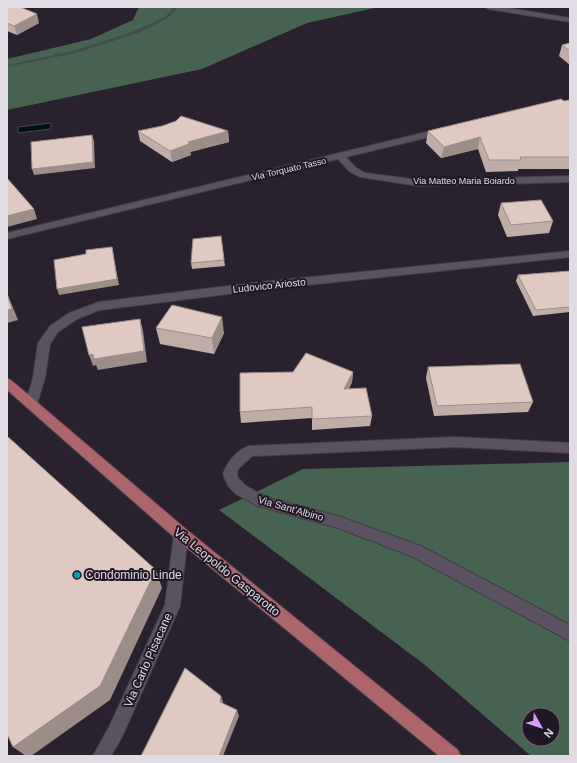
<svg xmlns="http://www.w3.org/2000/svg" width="577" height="763" font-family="Helvetica,sans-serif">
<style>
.forest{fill:#466251;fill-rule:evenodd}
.water{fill:#000f11;stroke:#444c50}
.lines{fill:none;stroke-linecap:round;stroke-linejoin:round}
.stream{fill:#444c50;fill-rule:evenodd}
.minor-casing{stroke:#443c47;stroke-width:2}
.major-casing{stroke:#443c47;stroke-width:2}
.minor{fill:#5b5261;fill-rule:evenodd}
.major{fill:#ad656c;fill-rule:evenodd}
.wall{fill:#c1ada8}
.shaded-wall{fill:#9d8d88}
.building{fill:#e0c9c3;stroke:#9d8d88}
.culture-dot{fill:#0f9aa8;stroke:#1f1724;stroke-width:1.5}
.labels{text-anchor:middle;stroke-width:4;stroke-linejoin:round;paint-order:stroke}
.far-street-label{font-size:9px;fill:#e1dbe4;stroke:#1f1724}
.street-label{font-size:10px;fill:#e1dbe4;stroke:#1f1724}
.near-street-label{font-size:12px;fill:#e1dbe4;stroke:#1f1724}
.near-poi-label{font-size:12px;fill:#e1dbe4;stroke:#1f1724;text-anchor:start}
</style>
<rect width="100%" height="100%" fill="#29212d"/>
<path class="forest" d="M139,7H379L307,23L202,69L7,110V59L91,39L133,20Z
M570,462V756H531L425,665L219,510L303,469ZM529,715H553V739H529Z"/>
<path class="water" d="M51,123V129L18,133V127Z"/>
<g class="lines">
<path class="stream" d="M174,7H178L167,19L138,33L76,53L7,67V65L73,51L134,31L165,17Z"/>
<defs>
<path id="minor" d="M485,7H501L570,18V22L488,9Z
M443,128L447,131L446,133L346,157L355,167L365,173L419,180L570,176V182L419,186L360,177L349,171L338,159L7,239V233Z
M570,251V257L252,291L100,310L77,319L58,332L50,344L45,378L37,404L35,408L31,409L27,408L25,404L33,378L38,343L50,326L69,313L99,302L252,283Z
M455,437L570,443V453L455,447L252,456L238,469L237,474L238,478L246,486L266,497L338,516L421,546L570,625V641L411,556L338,528L258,506L236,494L228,486L223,474C227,462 237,450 249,446Z
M181,528L186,529L188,534L180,606L122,737L111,756H93L110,725L165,605L174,534L176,529Z"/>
<path id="major" d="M7,378L11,380L186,529L458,750L461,756H439L176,539L7,390Z"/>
</defs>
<use href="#minor" class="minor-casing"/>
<use href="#major" class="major-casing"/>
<use href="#minor" class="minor"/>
<use href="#major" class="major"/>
</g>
<path class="wall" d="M7,7L39,23L17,35L7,31Z
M570,43V65L559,56L562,45Z
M570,100V169H518V171L486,172L478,149L441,158L426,143L428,131Z
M138,131H228L229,142L190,152L191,155L172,162L140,141Z
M501,203L553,221L549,233L507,237L498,215Z
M221,236L225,266L192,269L191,263Z
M570,271V312L533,316L516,281L518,275Z
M156,328L224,333L214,354L160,344Z
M428,367L533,402L528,412L434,416L426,378Z
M353,372L352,382L349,389L372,416L370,426L312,430V418L241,423L240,412Z"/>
<path class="shaded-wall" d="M37,14L39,23L17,35L14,26Z
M228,131L229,142L190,152L191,155L172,162L170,151L188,142Z
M92,135L94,141L95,168L34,175L32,169Z
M480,137L478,149L441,158L444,147Z
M34,209L37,219L7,227V216Z
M112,247L119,285L59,295L57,289Z
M7,293L18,320L7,323Z
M222,317L224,333L214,354L212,338Z
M140,319L143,331L147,362L98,370L96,365L93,366L89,355Z
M353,372L352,382L343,400L344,389Z
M156,570L162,588L110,700L31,756H26L13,747Z
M221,696L223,702L221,708L220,702Z
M237,710L239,716L223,756H219Z"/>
<path class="building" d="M7,7H20L37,14L14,26L7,23Z
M570,43V51L562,45Z
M561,99L564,101L570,100V157H520L521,160H489L480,137L444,147L428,131Z
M181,116L228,131L188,142L189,144L170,151L138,131L162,126L176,121Z
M92,135L93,162L32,169L31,142Z
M7,178L34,209L7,216Z
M541,200L553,221L511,225L501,203Z
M221,236L224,260L191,263L193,239Z
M112,247L117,279L57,289L54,260L86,254V250Z
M570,271V307L536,310L518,275Z
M7,294L12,309L7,310Z
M172,305L222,317L212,338L156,328Z
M140,319L144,351L94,359L93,354L89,355L82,327Z
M306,353L353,372L344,389L366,388L372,416L312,419V407L240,412V373L293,372Z
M520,364L533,402L437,406L428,367Z
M7,436L156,570L100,686L13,747L7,734Z
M185,668L221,696L220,702L237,710L219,756H141Z"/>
<circle class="culture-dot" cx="77" cy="575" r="4"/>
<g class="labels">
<g class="far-street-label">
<text transform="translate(289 169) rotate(-13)" y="3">Via Torquato Tasso</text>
<text x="464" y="184">Via Matteo Maria Boiardo</text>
</g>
<g class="street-label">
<text transform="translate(269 285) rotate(-6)" y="4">Ludovico Ariosto</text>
<text transform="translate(291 508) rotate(16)" y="4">Via Sant'Albino</text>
</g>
<g class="near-street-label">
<text transform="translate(227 572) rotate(39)" y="4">Via Leopoldo Gasparotto</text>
<text transform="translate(148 660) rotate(-66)" y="4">Via Carlo Pisacane</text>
</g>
<g class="near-poi-label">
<text x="85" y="579">Condominio Linde</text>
</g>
</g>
<rect width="577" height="763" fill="none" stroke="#e1dbe4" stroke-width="16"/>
<g transform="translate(541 727) rotate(129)"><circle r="19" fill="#1f1724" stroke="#6d6571"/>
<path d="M0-3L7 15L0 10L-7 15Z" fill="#d49cfb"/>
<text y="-6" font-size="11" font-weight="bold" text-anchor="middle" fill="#e1dbe4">N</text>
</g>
</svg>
